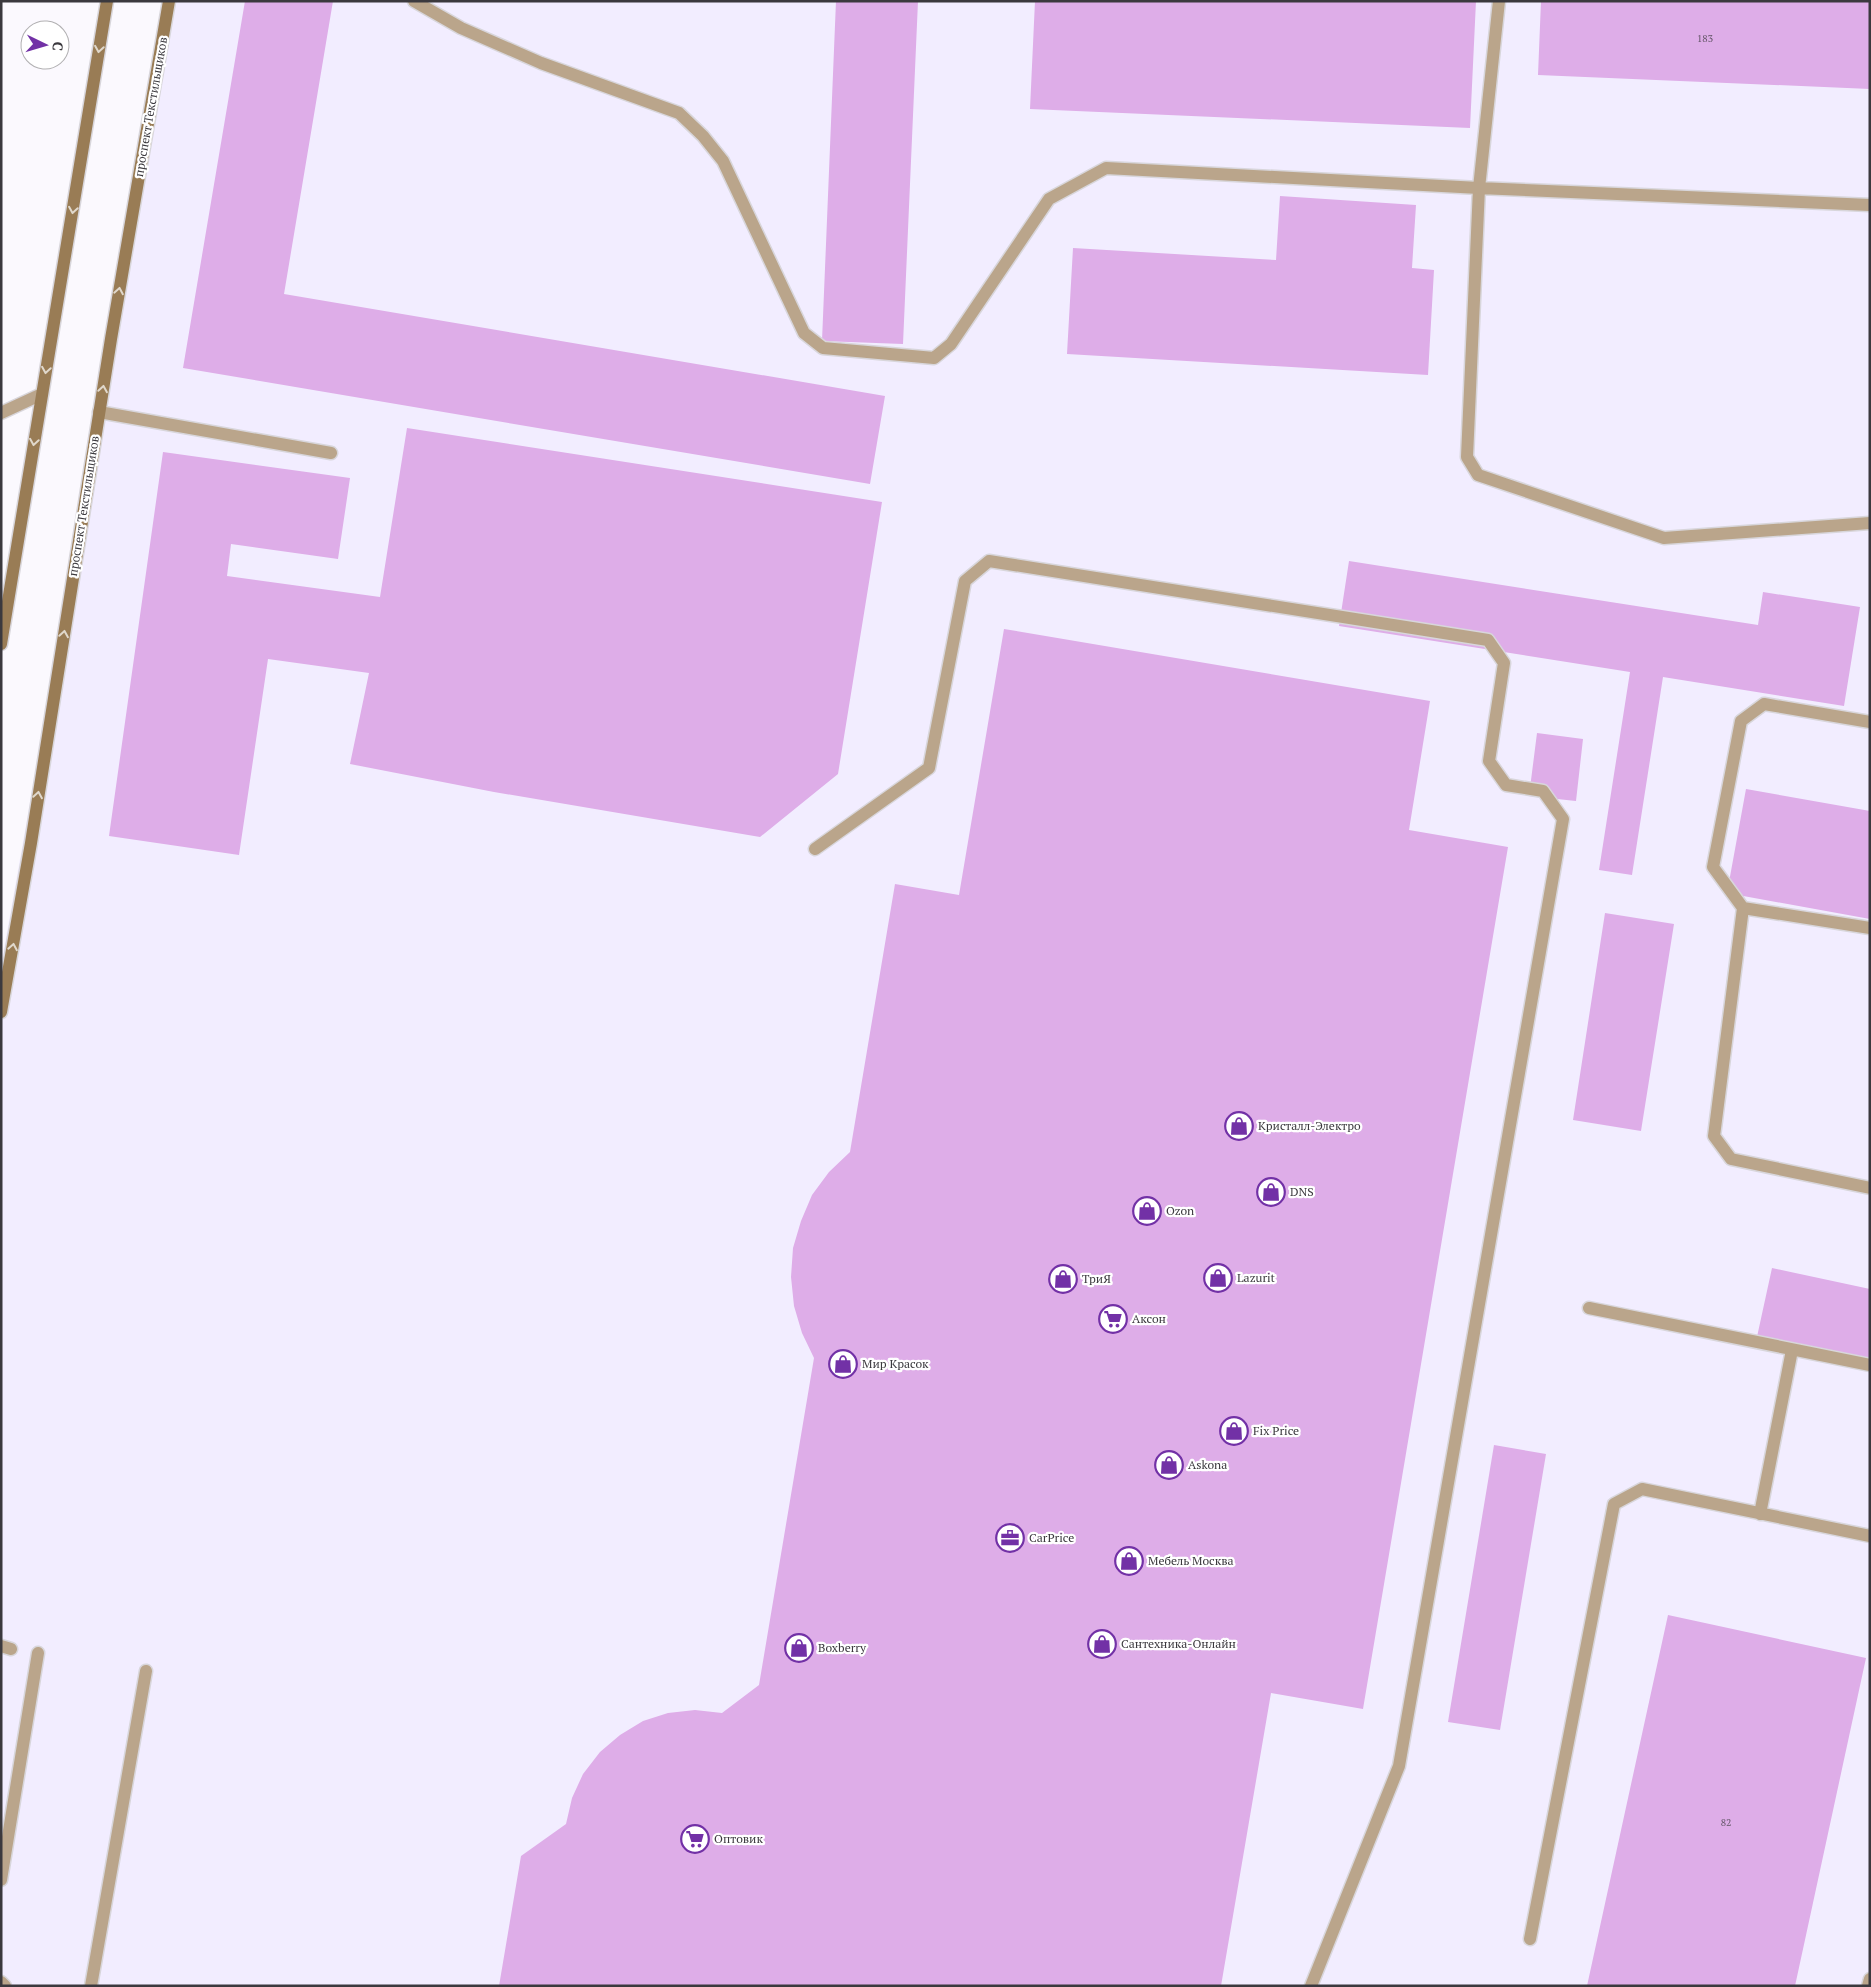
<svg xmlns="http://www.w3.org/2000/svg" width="1871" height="1987" font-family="'PT Serif',serif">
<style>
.commercial{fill:#f2edff}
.building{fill:#deade8}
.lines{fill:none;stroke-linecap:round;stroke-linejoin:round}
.lane-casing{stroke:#d8d6db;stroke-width:15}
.secondary-casing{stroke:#d8d6db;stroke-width:15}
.lane{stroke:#baa58b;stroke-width:12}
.secondary{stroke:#997c55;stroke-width:12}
.oneway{stroke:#e0d8cc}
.labels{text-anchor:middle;stroke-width:4.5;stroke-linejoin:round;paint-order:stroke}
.number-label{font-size:10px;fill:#645668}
.street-label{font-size:12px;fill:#3b393e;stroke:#fff}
.poi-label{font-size:12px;fill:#3b393e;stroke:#fff;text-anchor:start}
</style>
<rect width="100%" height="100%" fill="#fbf9fe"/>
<path class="commercial" d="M173,1H1870V1986H1V965Z"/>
<path class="building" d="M245,1H333L284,294L885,396L870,484L183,368Z
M836,1H918L903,344L822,341Z
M1035,1H1476L1470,128L1030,109Z
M1541,1H1870V89L1538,75Z
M1280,196L1416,205L1412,268L1434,270L1428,375L1067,354L1073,248L1276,260Z
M407,428L882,502L838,774L760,837L494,792L350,764L369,673L268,659L239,855L109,836L163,452L350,478L338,559L231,544L227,576L380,597Z
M1349,561L1758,625L1763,592L1860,607L1844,706L1663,677L1632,875L1599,870L1630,672L1339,626Z
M1004,629L1430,701L1409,830L1508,847L1363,1709L1271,1693L1221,1986H499L521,1856L566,1824L572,1798L583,1774L600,1752L620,1735L643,1721L668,1713L695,1710L722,1713L759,1685L814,1358L802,1333L794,1306L791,1277L793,1248L801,1221L812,1195L829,1172L850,1152L895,884L959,895Z
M1537,733L1583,739L1576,801L1529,796Z
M1746,789L1870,811V919L1727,893Z
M1605,913L1674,924L1641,1131L1573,1120Z
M1772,1268L1870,1289V1370L1755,1346Z
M1494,1445L1546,1454L1500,1730L1448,1722Z
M1668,1615L1866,1658L1795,1986H1587Z"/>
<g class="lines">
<defs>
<path id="lane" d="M414,1L461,28L541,63L679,113L703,136L723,161L804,333L823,348L934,358L951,344L1049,199L1106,168L1479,188L1870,205
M1499,1L1479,188L1467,457L1478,475L1664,538L1870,523
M99,412L331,453
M1,413L42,394
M1870,722L1764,704L1741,721L1713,867L1743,908L1714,1136L1731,1159L1870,1188
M815,849L929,768L965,581L989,561L1488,640L1504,663L1489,761L1506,785L1543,791L1563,819L1399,1766L1311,1986
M1743,908L1870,928
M1589,1308L1870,1365
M1760,1514L1792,1350
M1,1646L11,1649
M1,1880L38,1653
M1530,1939L1614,1504L1642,1489L1870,1536
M1,1982L5,1986
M91,1986L146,1671
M1868,1986L1870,1979"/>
<path id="secondary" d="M1,644L107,1
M1,1012L31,843L111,339L169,1"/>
</defs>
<use href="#lane" class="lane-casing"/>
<use href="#secondary" class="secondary-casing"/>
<use href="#lane" class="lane"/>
<use href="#secondary" class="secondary"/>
</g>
<defs><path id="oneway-chevron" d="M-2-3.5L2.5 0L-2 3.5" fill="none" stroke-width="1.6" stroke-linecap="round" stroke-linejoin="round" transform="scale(1.25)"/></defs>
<g class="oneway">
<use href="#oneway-chevron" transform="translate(99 49) rotate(99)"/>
<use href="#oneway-chevron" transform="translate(73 210) rotate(99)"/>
<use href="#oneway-chevron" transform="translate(119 291) rotate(-80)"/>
<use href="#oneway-chevron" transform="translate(46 370) rotate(99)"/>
<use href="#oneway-chevron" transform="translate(103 389) rotate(-81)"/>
<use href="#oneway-chevron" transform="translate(34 442) rotate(99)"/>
<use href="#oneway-chevron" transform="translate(64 634) rotate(-81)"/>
<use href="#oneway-chevron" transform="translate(38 795) rotate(-81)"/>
<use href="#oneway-chevron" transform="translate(13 947) rotate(-80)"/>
</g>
<defs>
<symbol id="shop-ring" viewBox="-11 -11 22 22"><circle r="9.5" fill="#fff" stroke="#7231a6" stroke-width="1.5"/><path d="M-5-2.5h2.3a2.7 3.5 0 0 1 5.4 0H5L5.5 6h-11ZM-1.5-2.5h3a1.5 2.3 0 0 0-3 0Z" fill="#7231a6"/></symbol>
<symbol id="supermarket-ring" viewBox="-11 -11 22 22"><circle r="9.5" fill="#fff" stroke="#7231a6" stroke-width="1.5"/><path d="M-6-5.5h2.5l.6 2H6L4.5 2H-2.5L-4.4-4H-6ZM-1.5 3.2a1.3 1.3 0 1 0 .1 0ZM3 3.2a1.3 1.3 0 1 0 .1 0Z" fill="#7231a6"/></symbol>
<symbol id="office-ring" viewBox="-11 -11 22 22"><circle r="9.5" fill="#fff" stroke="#7231a6" stroke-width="1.5"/><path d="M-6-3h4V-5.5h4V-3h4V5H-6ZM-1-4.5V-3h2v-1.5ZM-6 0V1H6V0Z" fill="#7231a6"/></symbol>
</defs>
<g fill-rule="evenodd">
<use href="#shop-ring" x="1223" y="1110" width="32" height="32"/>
<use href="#shop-ring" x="1255" y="1176" width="32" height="32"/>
<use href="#shop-ring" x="1131" y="1195" width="32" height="32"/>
<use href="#shop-ring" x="1202" y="1262" width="32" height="32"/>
<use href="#shop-ring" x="1047" y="1263" width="32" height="32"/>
<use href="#supermarket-ring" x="1097" y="1303" width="32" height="32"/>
<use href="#shop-ring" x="827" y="1348" width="32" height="32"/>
<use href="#shop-ring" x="1218" y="1415" width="32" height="32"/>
<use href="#shop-ring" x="1153" y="1449" width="32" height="32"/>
<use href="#office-ring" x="994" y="1522" width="32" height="32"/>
<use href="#shop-ring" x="1113" y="1545" width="32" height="32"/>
<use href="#shop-ring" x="1086" y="1628" width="32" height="32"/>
<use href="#shop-ring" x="783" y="1632" width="32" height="32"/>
<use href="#supermarket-ring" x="679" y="1823" width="32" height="32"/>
</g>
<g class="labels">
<g class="number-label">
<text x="1705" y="42">183</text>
<text x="1726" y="1826">82</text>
</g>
<g class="street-label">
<text transform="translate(151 107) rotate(-80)" y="4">проспект Текстильщиков</text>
<text transform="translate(84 506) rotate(-81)" y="4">проспект Текстильщиков</text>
</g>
<g class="poi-label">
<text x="1258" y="1130">Кристалл-Электро</text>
<text x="1290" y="1196">DNS</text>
<text x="1166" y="1215">Ozon</text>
<text x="1237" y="1282">Lazurit</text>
<text x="1082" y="1283">ТриЯ</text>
<text x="1132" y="1323">Аксон</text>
<text x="862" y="1368">Мир Красок</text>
<text x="1253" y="1435">Fix Price</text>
<text x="1188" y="1469">Askona</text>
<text x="1029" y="1542">CarPrice</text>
<text x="1148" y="1565">Мебель Москва</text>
<text x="1121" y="1648">Сантехника-Онлайн</text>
<text x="818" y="1652">Boxberry</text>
<text x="714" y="1843">Оптовик</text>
</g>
</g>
<rect width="1871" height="1987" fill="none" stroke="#3b393e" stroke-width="5"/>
<g transform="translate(45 45) rotate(95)"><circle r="24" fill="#ffffff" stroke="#b1b0b2"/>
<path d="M0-4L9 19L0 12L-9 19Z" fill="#7231a6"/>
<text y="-8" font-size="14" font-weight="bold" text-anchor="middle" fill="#3b393e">С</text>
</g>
</svg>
